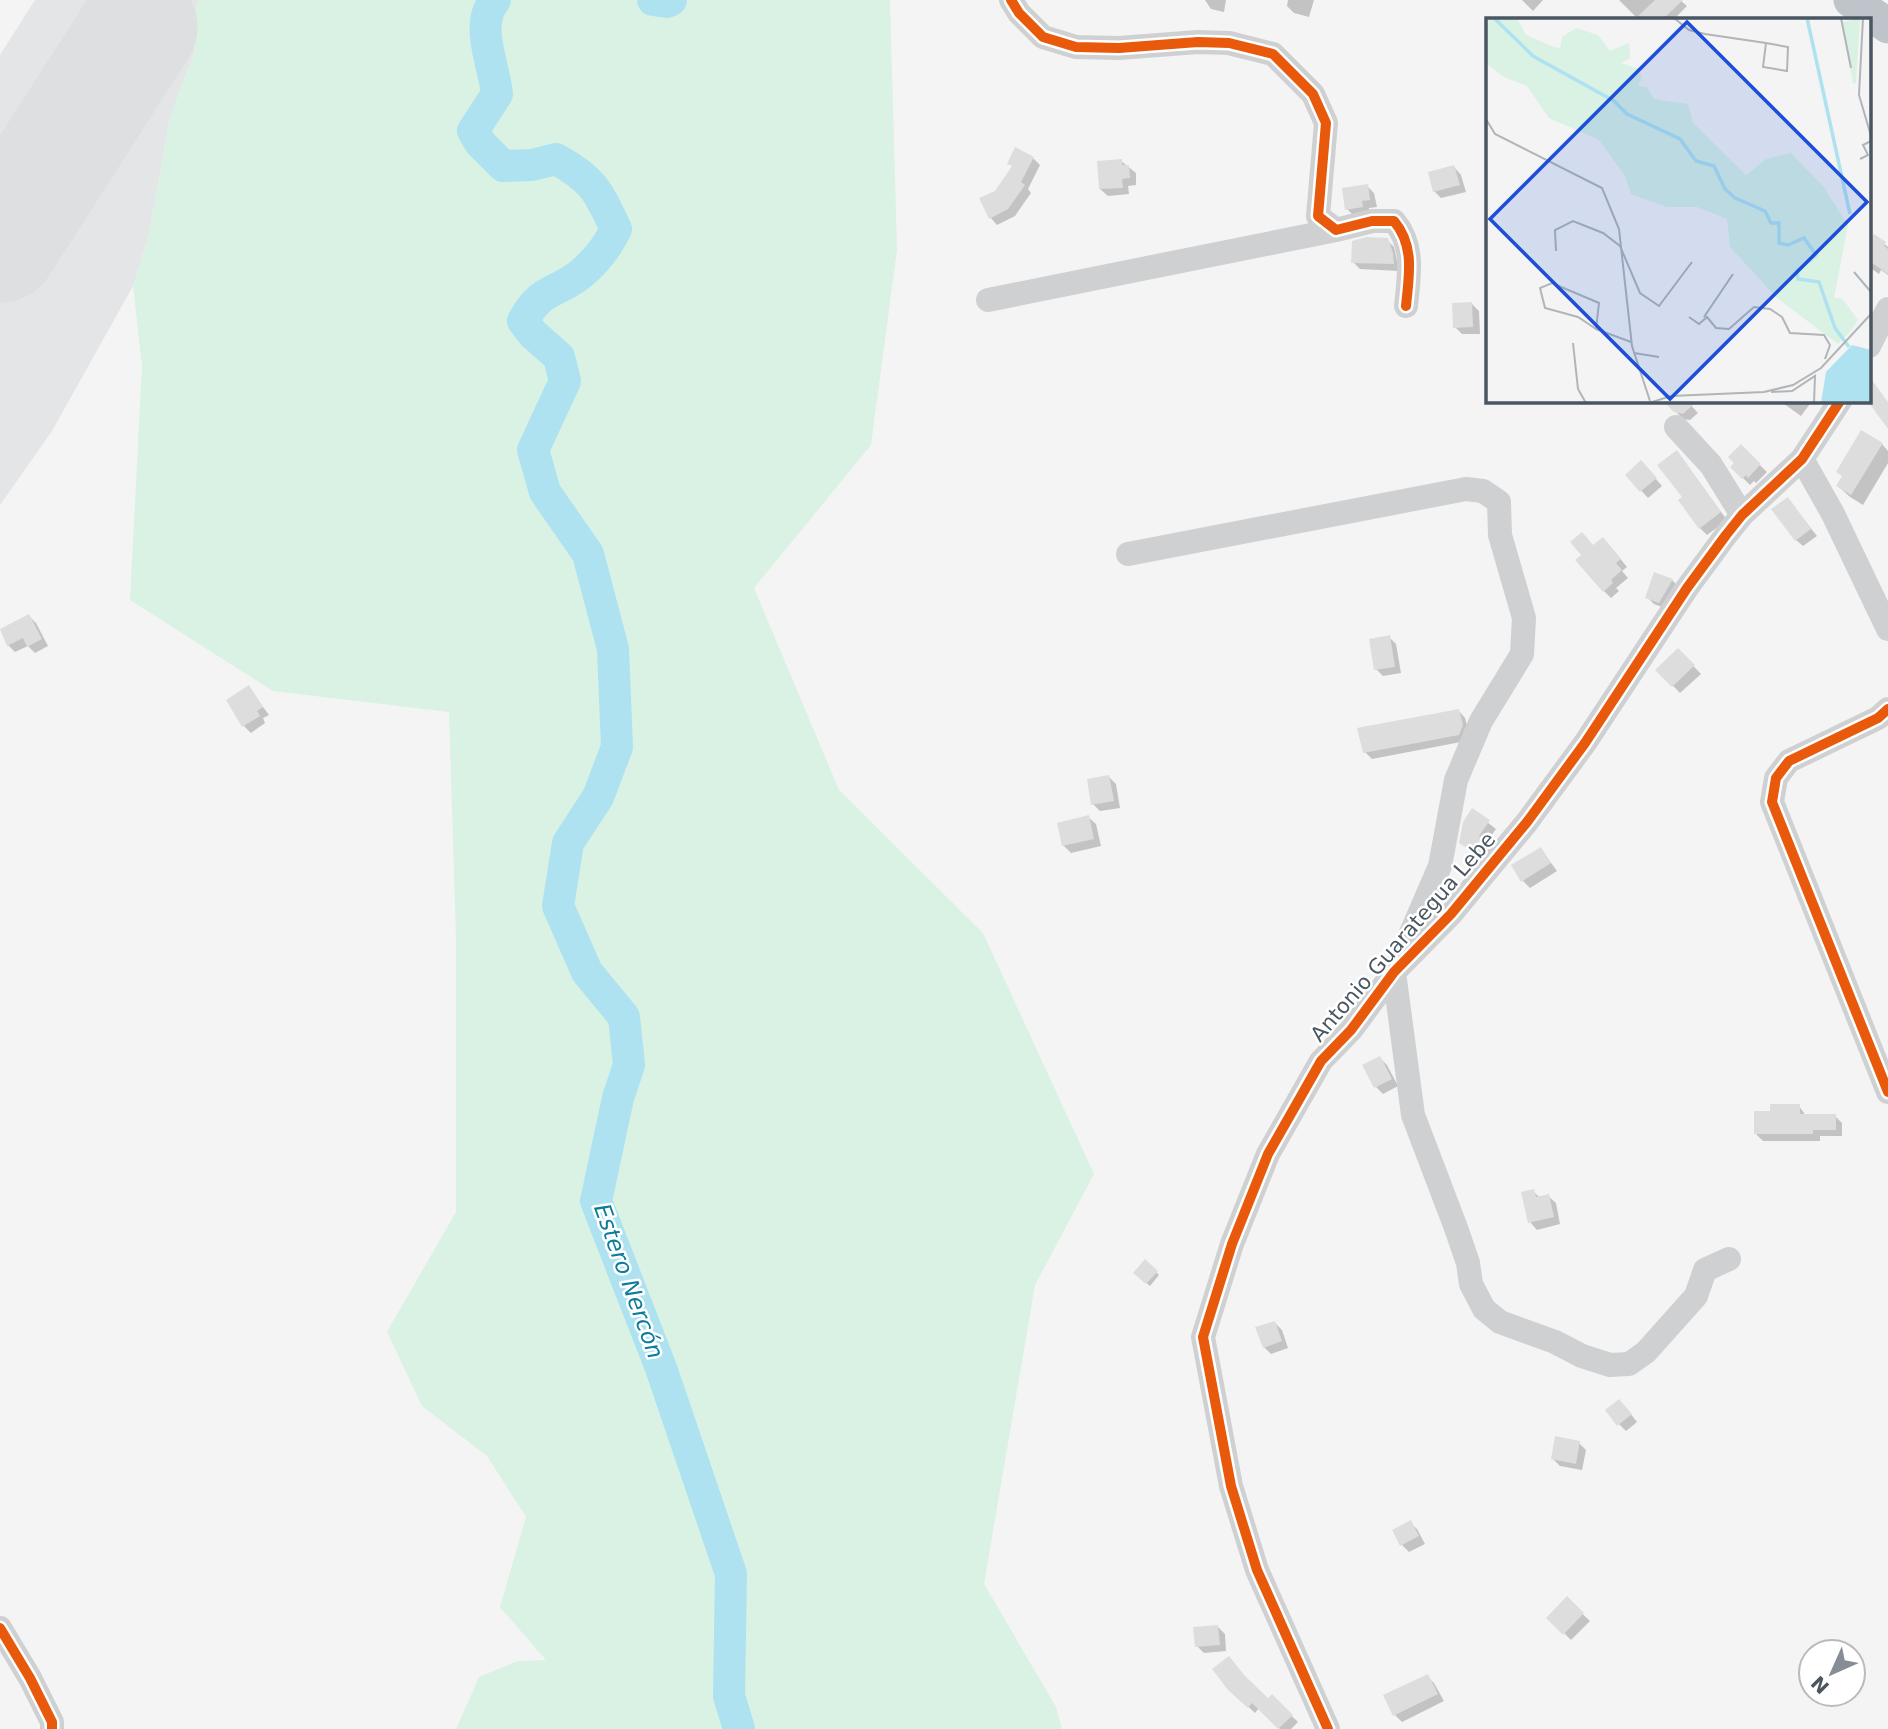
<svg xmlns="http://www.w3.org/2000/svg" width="1888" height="1729" font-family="'DejaVu Sans',sans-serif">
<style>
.airport{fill:#e4e5e7}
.green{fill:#d9f2e3}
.shadow{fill:#0003}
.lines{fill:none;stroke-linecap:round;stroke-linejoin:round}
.river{stroke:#aee2f0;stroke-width:32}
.runway{stroke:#dedfe0;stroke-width:117}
.building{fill:#ddddde}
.minor{stroke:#ced0d2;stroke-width:24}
.highway{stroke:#bec4c9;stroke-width:35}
.cycleway-casing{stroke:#fff;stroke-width:15}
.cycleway{stroke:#e8590c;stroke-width:10}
.labels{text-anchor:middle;stroke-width:5;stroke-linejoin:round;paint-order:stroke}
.street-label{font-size:21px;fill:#4a5661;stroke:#fff}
.water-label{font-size:23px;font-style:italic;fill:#0c7c9b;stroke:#fff}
.inset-river{fill:none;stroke:#aee2f0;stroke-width:3.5}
.inset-road{fill:none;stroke:#b0b5b9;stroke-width:2}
.view{fill:#1d4ed8;fill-opacity:0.15;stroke:#1d4ed8;stroke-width:3.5}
.inset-edge{fill:none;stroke:#4a5661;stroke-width:3.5}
</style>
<rect width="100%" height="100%" fill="#f4f4f4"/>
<path class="airport" d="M35,0H199L195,15L194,53L170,118L149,234L133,286L52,431L0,505V55Z"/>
<path class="green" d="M199,0H890L897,250L871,445L754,588L839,790L983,933L1094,1174L1035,1285L984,1584L1056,1707L1062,1729H456L479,1677L518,1661L546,1660L500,1607L526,1517L487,1456L422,1406L387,1332L456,1212V939L449,712L273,691L130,600L142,366L133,286L149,234L170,118L194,53L195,15Z"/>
<path class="shadow" d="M1205,0H1226L1224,12L1211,9Z
M1288,0H1314L1309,17L1294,13L1287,6Z
M1522,0H1543L1533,11Z
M1619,0H1680L1687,6L1674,19H1638Z
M1033,158L1040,165L1028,189L1031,193L1015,216L997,225L990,217L996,192Z
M1121,161L1136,173V185L1128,186L1129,194L1108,196L1100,189Z
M1454,167L1461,175L1466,192L1441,198L1434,191Z
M1367,186L1374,193L1377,207L1369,208V213L1354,216L1347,209Z
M1874,236L1888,247V275L1881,270L1879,274L1869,267V244Z
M1387,240L1394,247L1399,271L1360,269L1353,262Z
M1472,304L1479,311L1480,334H1462L1455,327Z
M1666,401H1687L1698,413L1690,420L1683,419Z
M1780,401H1812L1801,416Z
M1882,444L1888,451V463L1863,505L1850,497L1838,486L1844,477Z
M1741,447L1767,472L1756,483L1754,481L1750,485L1732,467Z
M1683,460L1727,520L1707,535L1700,528L1684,497Z
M1648,470L1662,486L1648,498L1627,475Z
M1788,499L1817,536L1803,546L1796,540Z
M1610,546L1627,567L1622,571L1628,578L1616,588L1619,591L1611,598L1604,591L1594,547Z
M1672,580L1679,587L1667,609L1654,604L1647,597Z
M29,616L36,623L48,646L35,653L28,646L15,652L8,645Z
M1389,637L1396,644L1401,673L1383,676L1376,669Z
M1678,650L1701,674L1680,693L1658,670Z
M249,688L269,715L263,718L265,723L251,733L244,726Z
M1458,710L1465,718L1469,733L1466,741L1372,759L1365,752Z
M1109,777L1116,784L1120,808L1100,811L1093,804Z
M1473,811L1496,829L1486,843L1496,851L1487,862L1461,842Z
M1088,817L1096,824L1101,846L1071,853L1064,846L1059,824Z
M1541,849L1557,871L1530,888L1523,881Z
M1380,1058L1387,1065L1398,1086L1383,1094L1376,1087L1365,1066Z
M1799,1106L1806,1116H1835L1842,1123V1136H1820V1141H1763L1756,1134L1772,1113Z
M1533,1191L1540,1198L1548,1196L1556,1203L1560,1224L1537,1230L1530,1222Z
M1145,1262L1159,1275L1150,1286L1135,1273Z
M1275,1323L1282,1330L1288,1348L1271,1354L1264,1347Z
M1626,1408L1637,1422L1626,1431L1619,1424Z
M1579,1443L1586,1450L1582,1470L1560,1466L1553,1459Z
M1410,1522L1417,1529L1425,1544L1409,1552L1402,1545Z
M1567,1599L1590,1621L1571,1640L1549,1618Z
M1218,1627L1225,1634L1226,1651L1204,1653L1197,1646Z
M1427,1676L1434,1683L1444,1701L1402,1722L1395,1715Z
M1249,1683L1268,1700L1272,1697L1298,1722L1291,1729H1280L1259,1708L1255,1713L1230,1689Z"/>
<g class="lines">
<path class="river" d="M495,0C474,25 494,64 497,94L473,131L481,144L503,166L532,165L556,159C594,180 598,191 616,229C608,246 597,260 582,273C557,294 542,286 523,321L533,334L559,357L565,381L533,450L545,492L588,554L613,649L617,747L598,797L568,843L558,906L587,972L624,1017L629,1065L618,1098L596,1201L661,1368L731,1574L729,1696L739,1729
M653,0L667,2L671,0"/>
<path class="runway" d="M0,244L139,27"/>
</g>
<path class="building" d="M1655,0H1683L1663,19H1635Z
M1015,147L1034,157L1021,182L1025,185L1008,209L989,219L979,198L995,191L1012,166L1007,164Z
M1122,159V165H1129L1130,178L1122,179L1123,188L1099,189L1097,161Z
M1454,165L1460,185L1433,192L1428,172Z
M1368,184L1370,200L1362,201L1363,207L1345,210L1342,188Z
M1874,234L1886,242L1884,246L1888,249V274L1872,263L1869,268V237L1871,238Z
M1367,237L1388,238L1393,253L1394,264L1351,263L1352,241Z
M1472,302L1473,327L1453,328L1452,303Z
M1869,376L1888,402V429L1869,403Z
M1663,401H1697L1683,414L1674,412Z
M1861,430L1883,443L1851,495L1836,486L1842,476L1836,472Z
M1741,444L1761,464L1748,478L1746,475L1742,479L1730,467L1734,463L1728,457Z
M1677,450L1721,512L1699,529L1678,500L1682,497L1657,465Z
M1641,460L1657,478L1640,492L1625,475Z
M1788,497L1811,529L1795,541L1771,509Z
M1582,532L1593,545L1603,537L1621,559L1616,563L1622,570L1611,580L1613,583L1603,592L1575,560L1581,555L1570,542Z
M1654,572L1673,579L1659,603L1645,598Z
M29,614L42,639L27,647L23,638L7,646L0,629Z
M1390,635L1395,667L1374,670L1369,639Z
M1678,648L1695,665L1672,687L1655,670Z
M249,685L263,707L257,711L260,716L242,727L226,700Z
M1459,709L1463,725L1459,735L1363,753L1357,728Z
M1109,775L1114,801L1091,805L1087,779Z
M1472,808L1490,820L1479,836L1490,843L1479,856L1459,843L1463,822Z
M1089,815L1094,839L1062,846L1057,823Z
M1541,847L1551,863L1521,882L1511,865Z
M1380,1056L1392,1079L1374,1088L1362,1065Z
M1770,1104H1800V1114H1836V1130H1813V1134H1754V1111H1770Z
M1534,1189L1536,1197L1549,1194L1554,1217L1528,1223L1521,1192Z
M1145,1259L1158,1271L1146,1284L1133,1273Z
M1275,1321L1282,1341L1263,1348L1255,1327Z
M1619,1399L1632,1414L1617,1426L1605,1410Z
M1555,1436L1580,1441L1576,1464L1551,1459Z
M1411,1520L1419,1536L1400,1546L1392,1530Z
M1567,1596L1584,1613L1563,1635L1546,1618Z
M1218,1625L1220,1645L1195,1647L1193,1627Z
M1229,1656L1245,1676L1268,1698L1272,1694L1293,1715L1278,1729L1252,1703L1248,1708L1228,1690L1212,1669Z
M1428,1674L1438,1694L1393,1716L1383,1695Z"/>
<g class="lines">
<path class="minor" d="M1011,0L1019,13L1043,37L1076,47L1119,48L1198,42L1229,43L1273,54L1313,94L1326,123L1318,216L1336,230L1372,221H1394C1415,246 1409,275 1406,306
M988,300L1336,230
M1869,346L1888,309
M1676,427L1711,465L1742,515
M1802,459L1833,514L1888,629
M1128,554L1466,489L1483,491L1499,502L1500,535L1524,618L1522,654L1481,721L1456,780L1440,866L1394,972L1413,1115L1456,1228L1468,1263L1471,1284L1484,1309L1500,1322L1555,1342L1582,1356L1610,1365L1629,1364L1646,1352L1696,1296L1705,1270L1729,1259
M1888,709L1878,718L1789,761L1776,778L1772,802L1888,1092
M0,1628L30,1678L52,1722V1729
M1328,1729L1257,1570L1231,1486L1203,1337L1232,1244L1268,1154L1321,1061L1351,1030L1394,972L1451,914L1527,822L1585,743L1687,588L1726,535L1742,515L1802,459L1840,401"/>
<path class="highway" d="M1851,0L1888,26"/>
<defs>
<path id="cycleway" d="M1011,0L1019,13L1043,37L1076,47L1119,48L1198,42L1229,43L1273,54L1313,94L1326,123L1318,216L1336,230L1372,221H1394C1415,246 1409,275 1406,306
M1888,709L1878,718L1789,761L1776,778L1772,802L1888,1092
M0,1628L30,1678L52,1722V1729
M1328,1729L1257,1570L1231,1486L1203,1337L1232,1244L1268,1154L1321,1061L1351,1030L1394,972L1451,914L1527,822L1585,743L1687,588L1726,535L1742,515L1802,459L1840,401"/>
</defs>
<use href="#cycleway" class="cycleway-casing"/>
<use href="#cycleway" class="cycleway"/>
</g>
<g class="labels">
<g class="street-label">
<text transform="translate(1403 937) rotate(-49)" y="7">Antonio Guarategua Lebe</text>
</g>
<g class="water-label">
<text transform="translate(629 1281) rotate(70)" y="8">Estero Nercón</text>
</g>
</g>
<g transform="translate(1486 18)">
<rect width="385" height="385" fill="#f4f4f4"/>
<path d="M0,0H31L40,17L68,29L74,30L76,19L90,10L112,17L124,33L143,25L144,40L135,45L153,51L156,59L152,68L161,69L168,81L202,86L207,105L260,157L280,141L305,135L337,168L362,207L348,280H356L372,302L364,314L352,326L291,280L244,229L241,201L211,189H181L145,176L139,158L113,122L63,100L41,68L18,59L0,45ZM374,0L370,65L367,66L357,4Z" fill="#d9f2e3"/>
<path d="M366,327L385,332V385H335L340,354Z" fill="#aee2f0"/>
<path class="inset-river" d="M8,0L47,38L128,83L141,96L194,121L210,143L228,148L239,171L249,180L279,193L285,205H293V225L302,227L318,220L330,237L311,253L312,261L333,264L349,310L363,329M321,0L364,196"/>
<path class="inset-road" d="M188,0L203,12L219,16L280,25L302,29L301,53L277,49L280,25M355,0L365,50M377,0L373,77L385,118M0,101L9,116L116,170L133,211L146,328L164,383M374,141L382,137L377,127L385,123M70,233L69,212L87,203L117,215L134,228L154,275L173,288L206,244M368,254L385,274M203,299L213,306L221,299L230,310L243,311L268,289L284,291L296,299L304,315L338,317L344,327L339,341M218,299L247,256M110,311L92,299L59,290L54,270L66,265L113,285L110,311L145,324M87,325L92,371L100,385M148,335L173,339M285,374L306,373L329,358L328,385M163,385L185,378L278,374L307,367L335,350L385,296"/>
<path class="view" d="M201,4L381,184L184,381L4,201Z"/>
<rect width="385" height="385" class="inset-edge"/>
</g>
<g transform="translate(1832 1673) rotate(225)"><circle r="33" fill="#ffffff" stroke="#b7bbc0" stroke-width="2"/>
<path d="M0-5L12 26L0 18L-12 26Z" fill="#868d94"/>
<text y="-10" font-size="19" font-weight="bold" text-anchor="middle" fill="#4a5661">N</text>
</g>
</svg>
